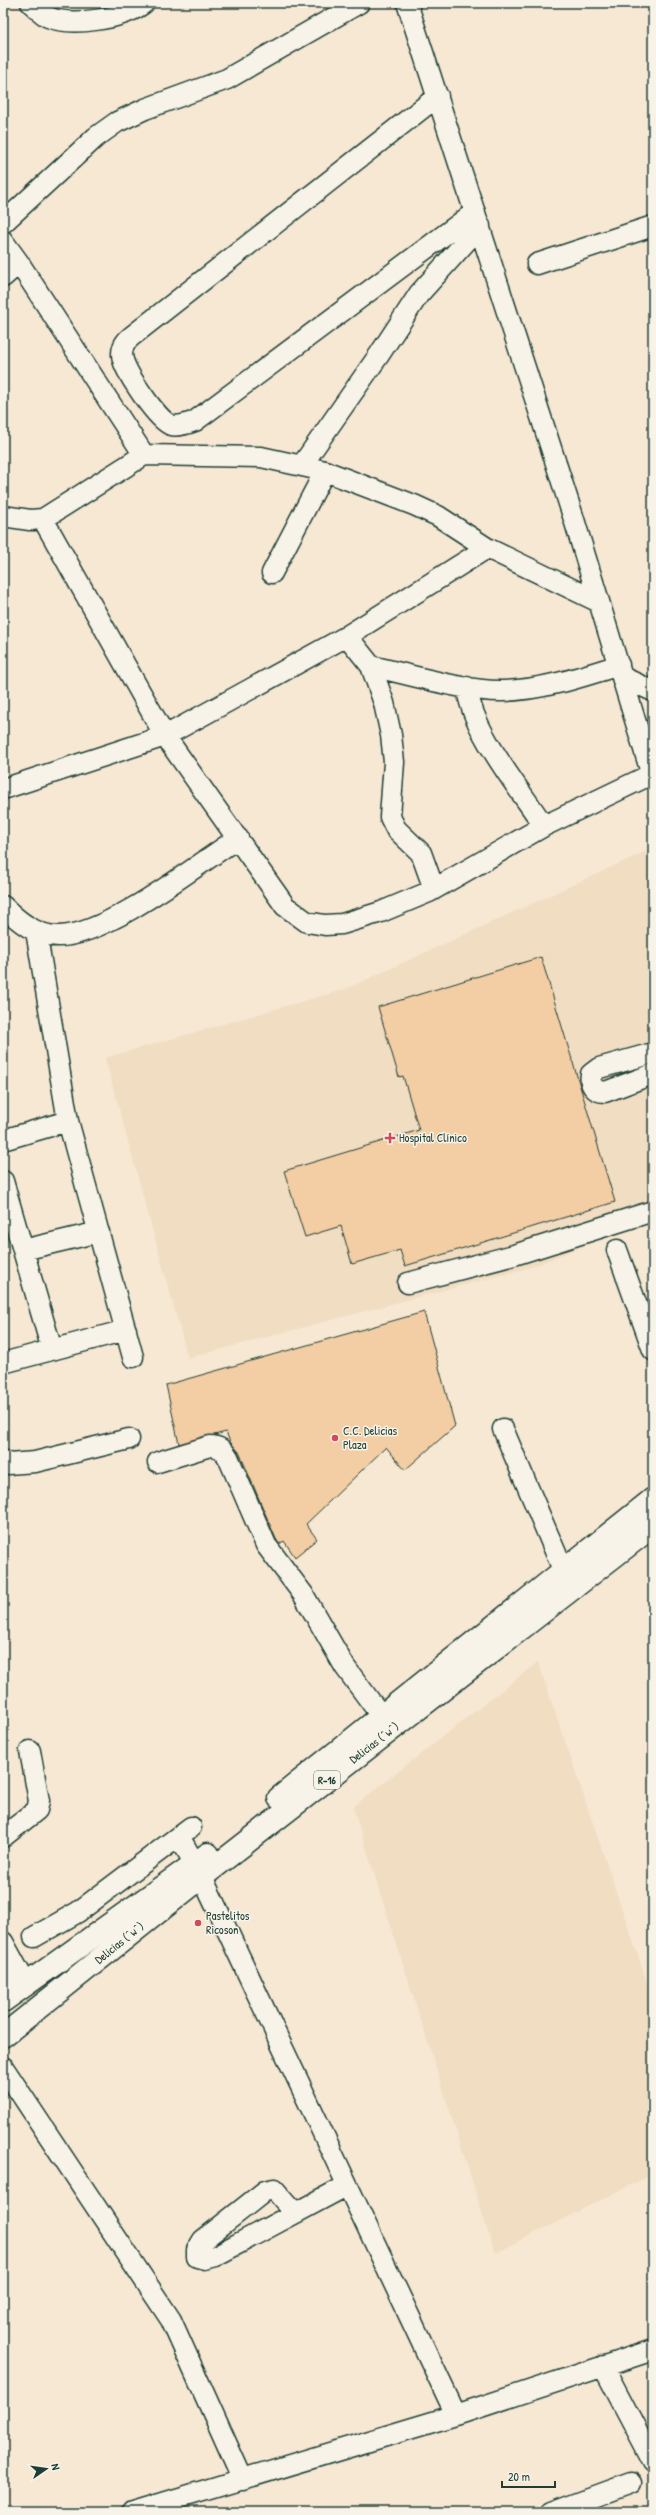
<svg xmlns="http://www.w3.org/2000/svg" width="656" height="2515" font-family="'Patrick Hand',sans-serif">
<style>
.built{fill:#f1ddc2}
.building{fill:#f3cda3;stroke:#1f3d34}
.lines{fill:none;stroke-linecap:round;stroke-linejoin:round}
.minor-casing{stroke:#1f3d34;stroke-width:23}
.major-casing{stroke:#1f3d34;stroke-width:25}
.minor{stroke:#f7f3e8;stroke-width:20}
.major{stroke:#f7f3e8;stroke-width:22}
.poi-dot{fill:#d1495b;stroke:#f7f3e8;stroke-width:1.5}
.labels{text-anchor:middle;stroke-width:3;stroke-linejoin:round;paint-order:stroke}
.shield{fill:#f7f3e8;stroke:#60746a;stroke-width:1}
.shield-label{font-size:11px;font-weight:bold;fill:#1f3d34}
.poi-label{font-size:12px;fill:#1f3d34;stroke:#f7f3e8;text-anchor:start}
.street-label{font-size:12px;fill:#1f3d34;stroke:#f7f3e8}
</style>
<rect width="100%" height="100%" fill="#f6e8d3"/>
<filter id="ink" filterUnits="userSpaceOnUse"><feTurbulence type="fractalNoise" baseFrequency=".025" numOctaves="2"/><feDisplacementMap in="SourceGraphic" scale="8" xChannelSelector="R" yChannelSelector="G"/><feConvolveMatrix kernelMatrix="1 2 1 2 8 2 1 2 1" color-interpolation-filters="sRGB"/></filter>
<g filter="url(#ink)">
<path class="built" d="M651,849L653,1218L531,1267L188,1358L105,1058L346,989Z
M538,1662L653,2000V2174L495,2253L353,1807Z"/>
<path class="building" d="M541,957L615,1202L405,1266L400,1250L352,1264L341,1226L305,1237L284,1171L419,1130L403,1076L399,1077L378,1007Z
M424,1312L455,1426L405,1470L386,1447L306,1524L317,1539L295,1557L284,1541L279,1544L276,1539L239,1452L230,1442L226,1432L179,1444L166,1385Z"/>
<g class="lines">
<defs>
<path id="minor" d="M31,3C36,7 42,14 48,17C72,27 123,19 144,3
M407,3L573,516L653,779
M438,96L132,336C124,342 120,350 123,360C127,374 157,420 171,425C178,427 187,424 195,421L475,212
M3,223L96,137L117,122L145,109L227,79L359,3
M3,241L19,263L144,455L261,457L325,471L414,505L438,516L487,548L599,602
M537,264L653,226
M3,277L19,263
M302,465L379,355L419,294L480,226
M3,516L30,520L43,519L144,455
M43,519L165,736L285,906L307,922L325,925L342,924L381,912L429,892L544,826L652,774
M272,573L325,471
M347,636L371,666L384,703L391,735L394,762L390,817L396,829L421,853L434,889
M371,666C408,674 466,692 503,691C542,690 581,677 619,665
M622,677L653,691
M467,687C471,730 519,788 544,826
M3,789L165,736L347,636L487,548
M3,906C18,921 36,936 58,936C105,937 197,865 238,838
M36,931L68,1121L133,1357
M653,1053L599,1068L591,1074C589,1084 594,1092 605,1092L653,1074
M3,1140L68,1121
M3,1181L52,1350
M23,1250L99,1232
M617,1250L653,1350
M408,1283L514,1255L653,1211
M3,1363L126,1330
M503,1429L564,1572
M3,1460L8,1464L35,1462L129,1439
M158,1462L210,1446C219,1446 223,1450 228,1457L266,1545L303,1594L345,1667L382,1717
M3,1837L37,1810L39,1801L30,1751
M174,1840L184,1845L202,1877L456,2415
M34,1937L78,1912L191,1827
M3,1942L26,1984
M3,1977L15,1992
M3,2067L171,2320L243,2480
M295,2213L274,2189L265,2191L203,2240L197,2250V2257L204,2259L215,2256L346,2186
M603,2366L653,2461
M133,2512L456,2415L653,2350
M552,2512L631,2483"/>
<g id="major">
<path d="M279,1798L653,1499"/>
<path d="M3,2001L208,1854"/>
<path id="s1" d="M3,2036L202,1877L653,1526"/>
</g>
</defs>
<use href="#minor" class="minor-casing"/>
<use href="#major" class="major-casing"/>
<use href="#minor" class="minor"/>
<use href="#major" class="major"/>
</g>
</g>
<g class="poi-dot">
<path d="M388 1132h4v4h4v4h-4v4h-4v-4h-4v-4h4z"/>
<circle cx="335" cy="1438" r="4"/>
<circle cx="198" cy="1923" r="4"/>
</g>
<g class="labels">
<rect class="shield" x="314" y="1771" width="26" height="18" rx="3"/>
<g class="shield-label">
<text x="327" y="1784">R-16</text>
</g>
<g class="poi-label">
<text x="399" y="1142">Hospital Clínico</text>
<text x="343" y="1435">C.C. Delicias<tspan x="343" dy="14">Plaza</tspan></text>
<text x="206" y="1920">Pastelitos<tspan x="206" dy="14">Ricoson</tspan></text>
</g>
<g class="street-label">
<text dy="4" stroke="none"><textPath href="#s1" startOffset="473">Delicias (^w^)</textPath></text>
<text dy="4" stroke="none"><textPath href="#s1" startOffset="149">Delicias (^w^)</textPath></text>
</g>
</g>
<rect width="656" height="2515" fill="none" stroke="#f7f3e8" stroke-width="16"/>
<rect x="8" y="8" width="640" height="2499" fill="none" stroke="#1f3d34" stroke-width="1.5" filter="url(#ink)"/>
<g transform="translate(46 2469) rotate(77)" stroke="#f7f3e8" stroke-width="3" paint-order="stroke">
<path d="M0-3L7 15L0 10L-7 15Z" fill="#1f3d34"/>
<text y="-6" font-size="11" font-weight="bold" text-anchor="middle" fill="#1f3d34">N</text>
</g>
<path d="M502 2481v6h53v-6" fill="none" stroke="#1f3d34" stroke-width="2"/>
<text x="508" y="2481" font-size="12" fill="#1f3d34" stroke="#f7f3e8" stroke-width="3" paint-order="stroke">20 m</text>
</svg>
